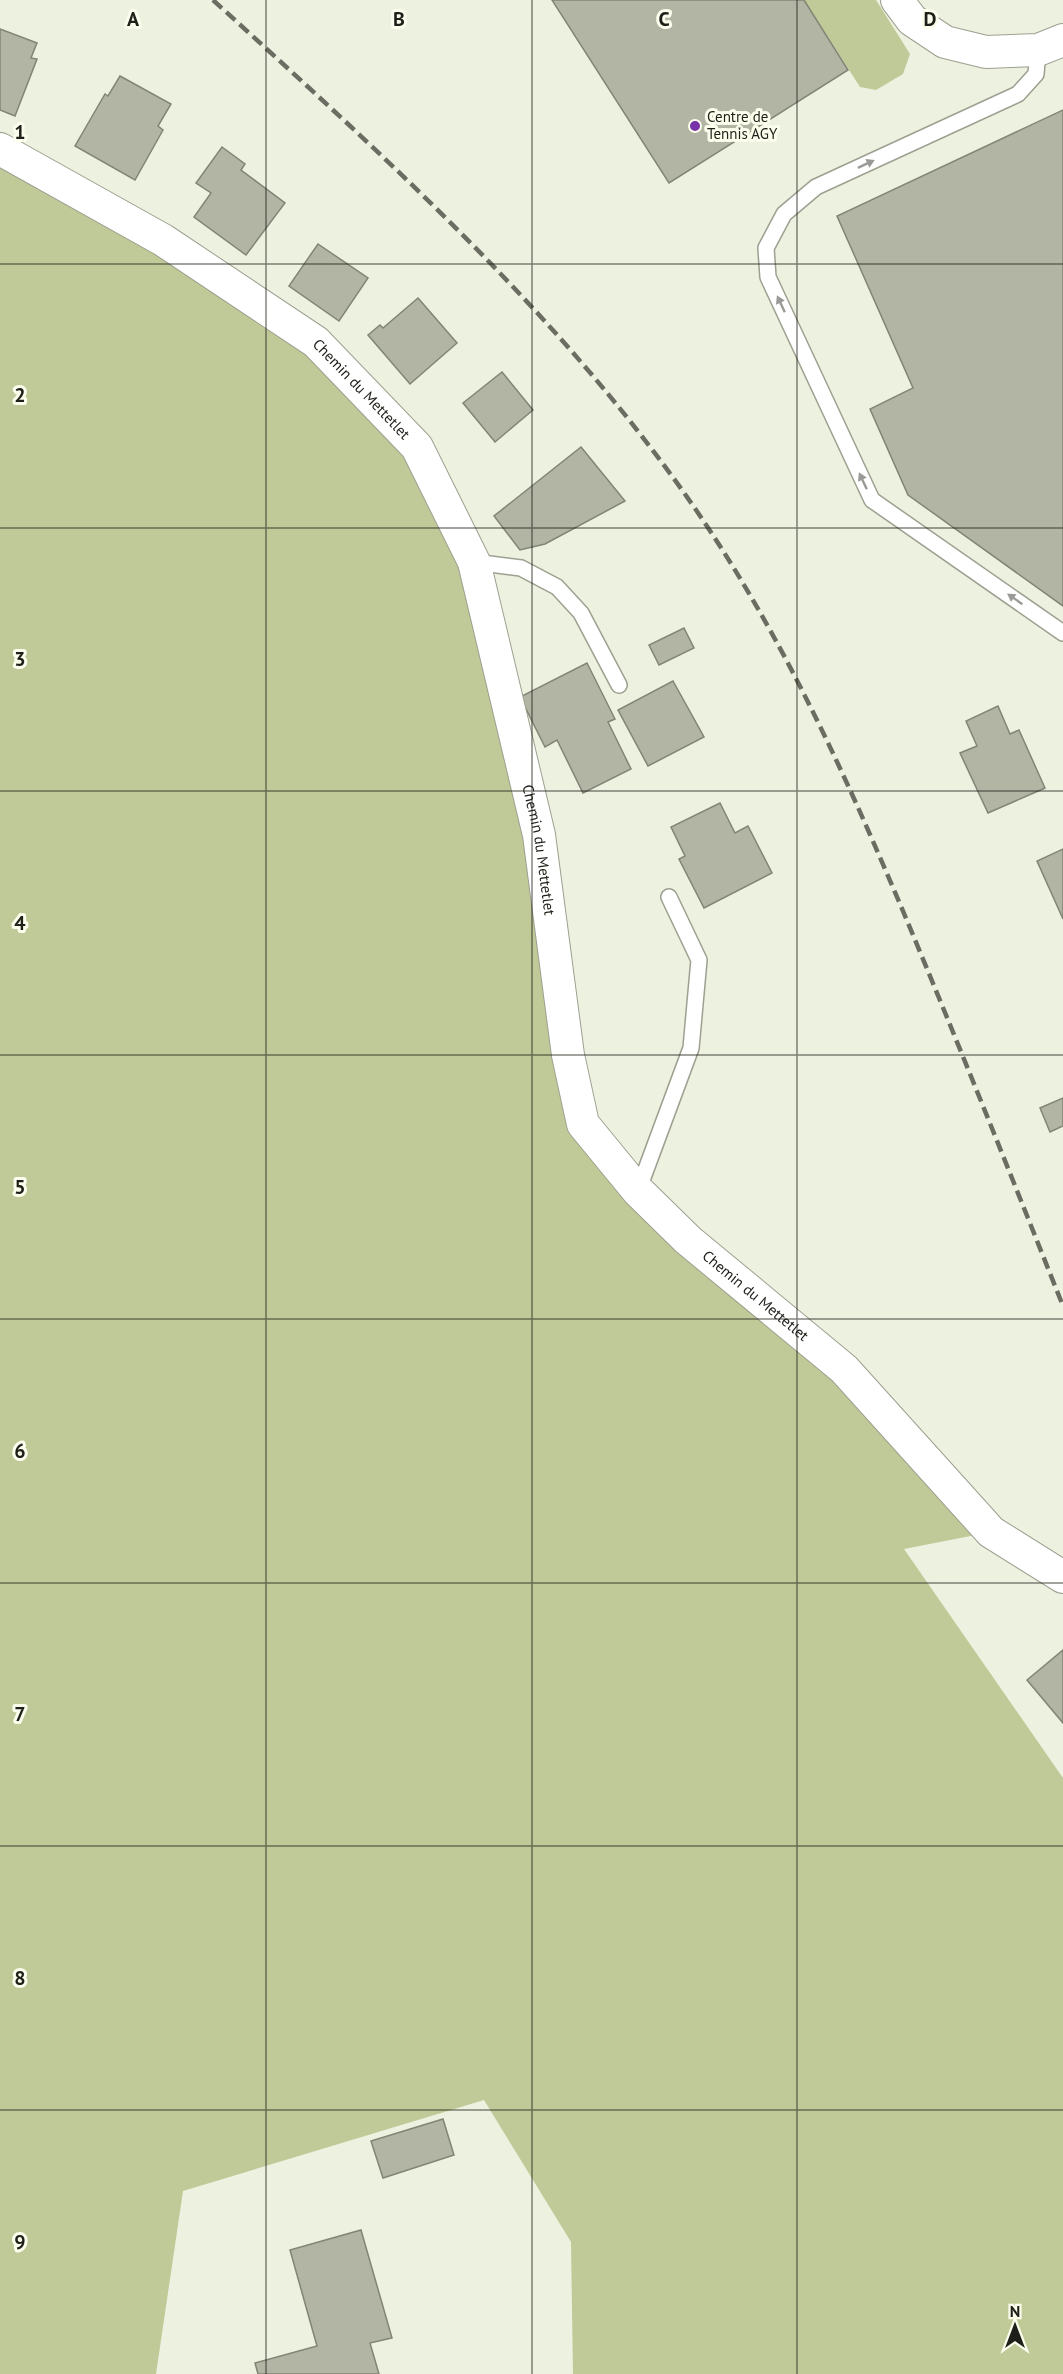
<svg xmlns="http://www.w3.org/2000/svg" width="1063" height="2374" font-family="'PT Sans',sans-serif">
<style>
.green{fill:#c0c998}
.building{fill:#b2b5a4;stroke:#818575;stroke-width:1.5}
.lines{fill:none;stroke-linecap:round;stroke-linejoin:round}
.service-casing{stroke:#9da090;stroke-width:18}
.minor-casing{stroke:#9da090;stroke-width:34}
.service{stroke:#fff;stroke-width:15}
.minor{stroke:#fff;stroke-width:32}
.rail{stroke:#6b6d62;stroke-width:4.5;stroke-dasharray:12 6;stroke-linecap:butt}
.oneway{fill:#9a9a97}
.grid{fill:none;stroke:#1e1f18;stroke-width:1.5;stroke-opacity:0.55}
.poi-dot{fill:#7733a7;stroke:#fbfeec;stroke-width:2}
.labels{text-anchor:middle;stroke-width:6;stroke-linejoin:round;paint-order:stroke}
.poi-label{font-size:15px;fill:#1e1f18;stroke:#fbfeec;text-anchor:start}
.street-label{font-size:15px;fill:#1e1f18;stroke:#fbfeec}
.grid-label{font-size:20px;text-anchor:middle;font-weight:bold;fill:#1e1f18;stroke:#fbfeec;stroke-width:6;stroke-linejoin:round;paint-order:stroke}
</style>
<rect width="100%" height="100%" fill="#edf1df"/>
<path class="green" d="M804,0H876L910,54L903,74L876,90L860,87Z
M0,149L316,342L417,447L474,562L583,1124L991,1532L904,1549L1063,1778V2374H573L571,2242L484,2100L183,2191L156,2374H0Z"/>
<path class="building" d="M552,0H804L848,70L669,183Z
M0,29L37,43L31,58L37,59L15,116L0,110Z
M120,76L171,104L158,126L163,130L135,180L75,146L105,94L108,96Z
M1063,110V606L908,495L870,409L913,388L837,216Z
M222,147L245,164L241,170L285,203L246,255L194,217L211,193L196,183Z
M318,244L368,278L339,321L289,286Z
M418,298L457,343L410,384L368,335L380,325L383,328Z
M502,372L533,410L495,442L463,403Z
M581,447L625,501L545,544L520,550L494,516Z
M684,628L694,648L659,665L649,645Z
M587,663L615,719L608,722L631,769L583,793L557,740L545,747L520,697Z
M673,681L704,737L648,766L618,710Z
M998,706L1010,734L1019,730L1045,788L988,813L960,753L977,746L966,721Z
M720,803L735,833L748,826L772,873L704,908L679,859L685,856L671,827Z
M1063,849V919L1037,861Z
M1063,1098V1126L1050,1132L1040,1108Z
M1063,1650V1723L1027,1680Z
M443,2119L454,2155L383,2178L371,2141Z
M361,2230L392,2338L370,2343L379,2374H258L255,2363L317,2346L290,2250Z"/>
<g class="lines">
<defs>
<path id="service" d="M1038,50L1036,74L1018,94L816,187L784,214L766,248L768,277L872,500L1063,633
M474,562L521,568L557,587L581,613L619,685
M638,1191L691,1048L699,960L669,897"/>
<g id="minor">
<path d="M897,0L912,20L945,42L986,52L1038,50L1063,40"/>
<path id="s1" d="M0,149L163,240L316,342L417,447L474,562L539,835L568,1055L583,1124L638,1191L688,1240L844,1369L991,1532L1063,1577"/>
</g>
</defs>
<use href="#service" class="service-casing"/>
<use href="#minor" class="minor-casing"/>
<use href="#service" class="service"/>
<use href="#minor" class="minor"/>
<path class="rail" d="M213,0C385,157 560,314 694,507C783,636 847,778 908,923C961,1050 1012,1178 1063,1306"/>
</g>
<defs><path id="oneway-solid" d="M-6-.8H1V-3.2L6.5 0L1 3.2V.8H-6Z" transform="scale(1.5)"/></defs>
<g class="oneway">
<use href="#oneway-solid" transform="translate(866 164) rotate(-25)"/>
<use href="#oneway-solid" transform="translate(781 304) rotate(-115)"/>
<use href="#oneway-solid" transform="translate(863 481) rotate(-115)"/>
<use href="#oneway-solid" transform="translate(1015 599) rotate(-145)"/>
</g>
<path class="grid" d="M266,0V2374M532,0V2374M797,0V2374M0,264H1063M0,528H1063M0,791H1063M0,1055H1063M0,1319H1063M0,1583H1063M0,1846H1063M0,2110H1063"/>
<circle class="poi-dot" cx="695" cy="126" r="6"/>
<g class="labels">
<g class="poi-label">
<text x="707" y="122">Centre de<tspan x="707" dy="17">Tennis AGY</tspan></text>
</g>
<g class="street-label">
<text dy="5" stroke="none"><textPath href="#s1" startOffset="436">Chemin du Mettetlet</textPath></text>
<text dy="5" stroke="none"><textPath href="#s1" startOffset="940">Chemin du Mettetlet</textPath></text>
<text dy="5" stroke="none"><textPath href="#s1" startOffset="1462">Chemin du Mettetlet</textPath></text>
</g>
</g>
<g class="grid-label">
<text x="133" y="26">A</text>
<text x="399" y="26">B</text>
<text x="664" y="26">C</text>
<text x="930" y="26">D</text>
<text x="20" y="139">1</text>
<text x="20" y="402">2</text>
<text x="20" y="666">3</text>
<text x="20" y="930">4</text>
<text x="20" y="1194">5</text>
<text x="20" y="1458">6</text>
<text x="20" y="1721">7</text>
<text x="20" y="1985">8</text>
<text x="20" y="2249">9</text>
</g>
<g transform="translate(1015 2326)" stroke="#fbfeec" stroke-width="4.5" paint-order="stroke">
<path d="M0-4.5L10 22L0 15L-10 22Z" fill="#1e1f18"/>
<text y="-9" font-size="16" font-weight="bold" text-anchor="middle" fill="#1e1f18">N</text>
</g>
</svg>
